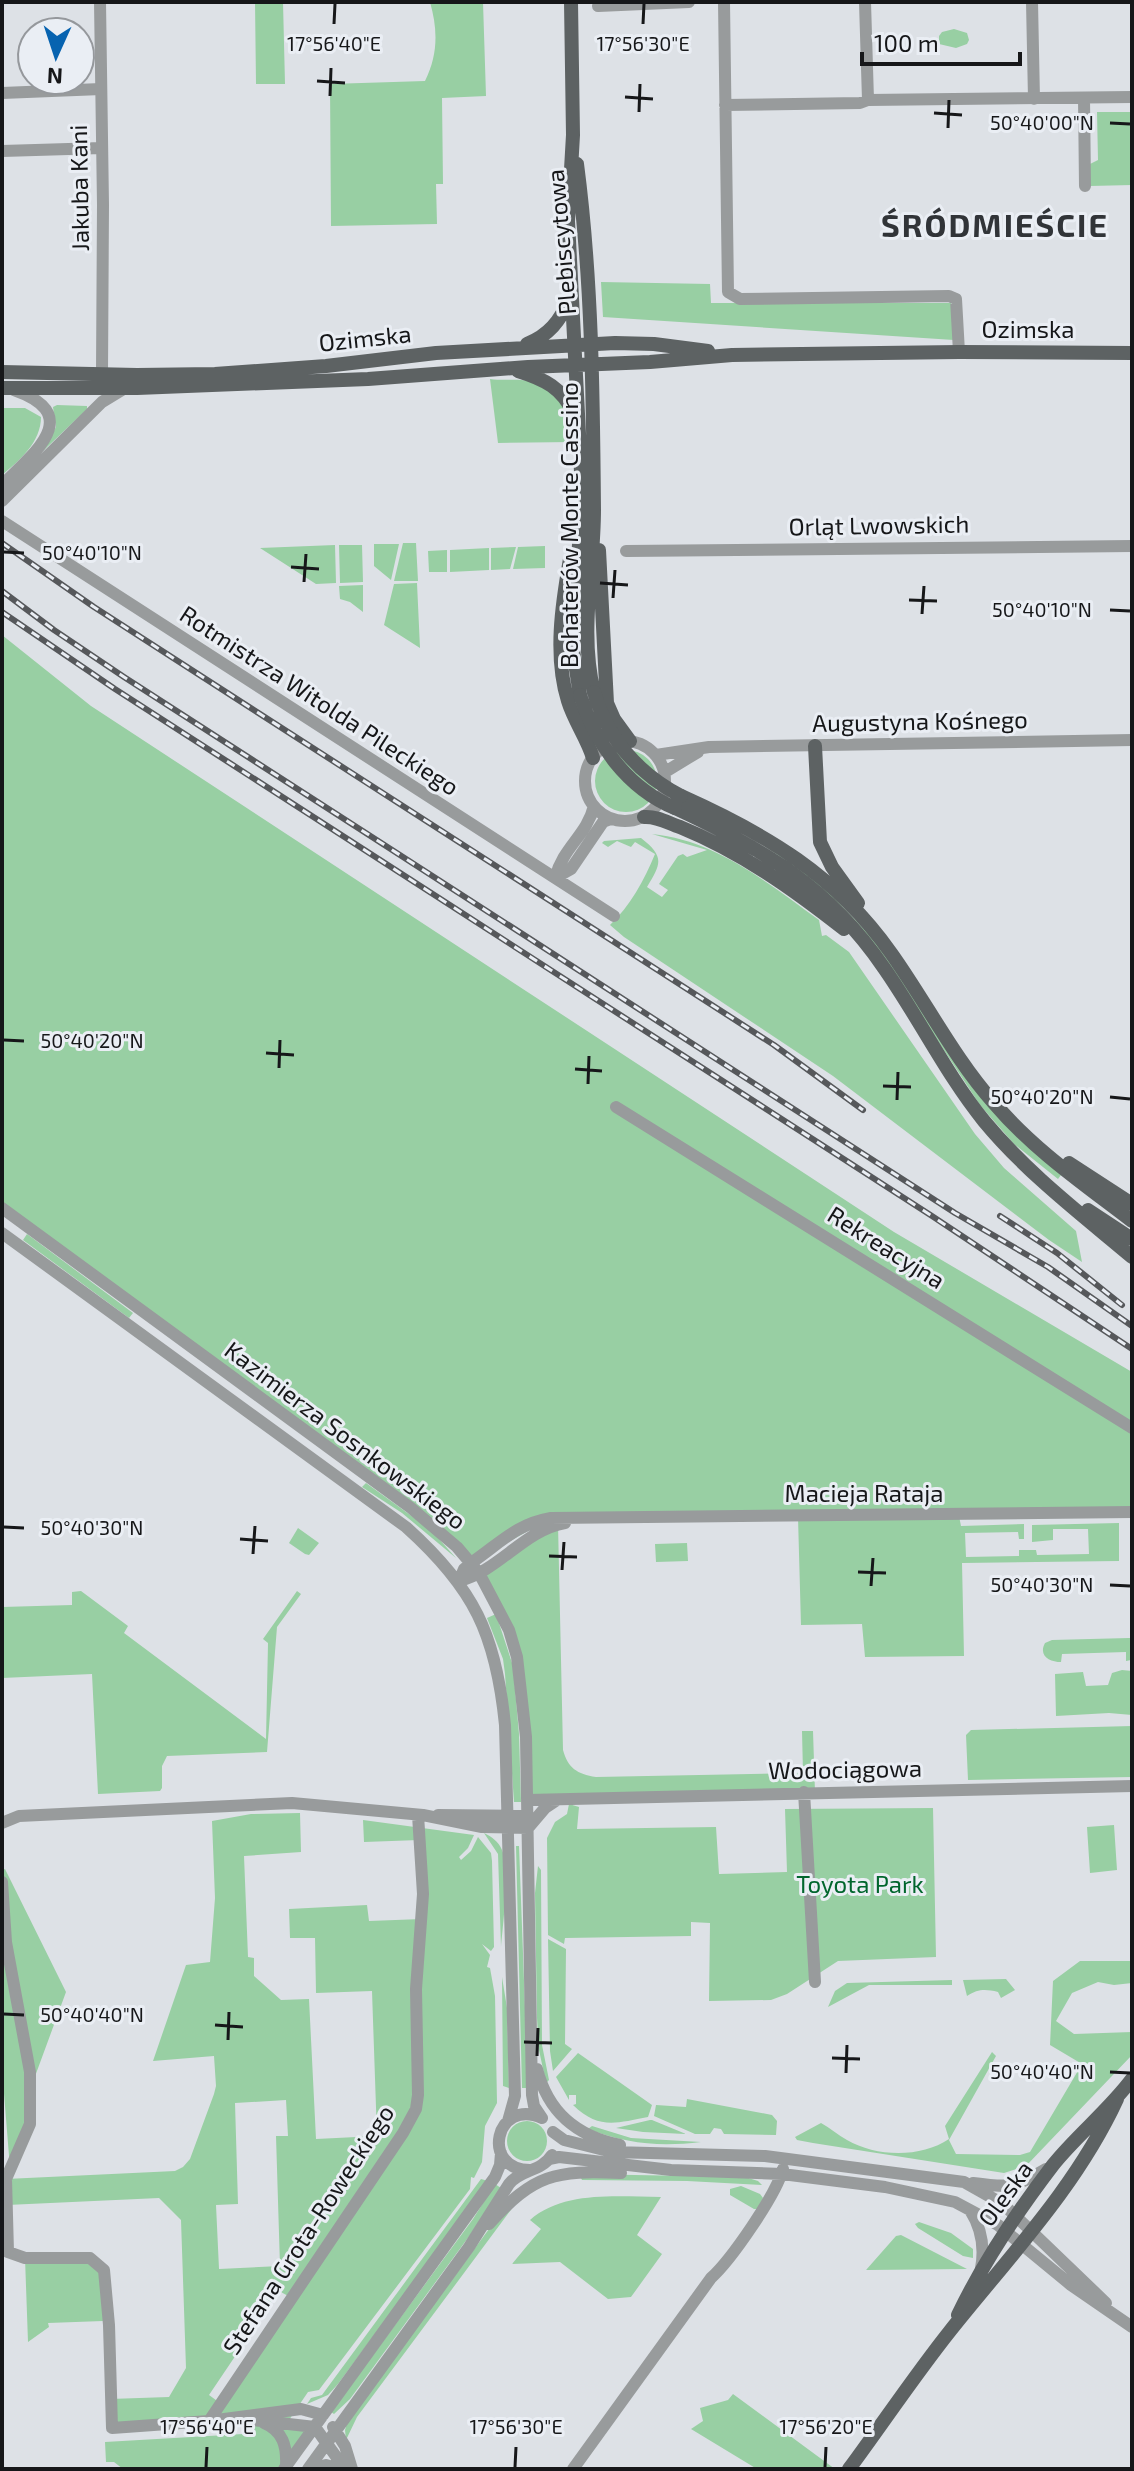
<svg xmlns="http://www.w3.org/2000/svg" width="1134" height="2471" font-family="'Exo 2',sans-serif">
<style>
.green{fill:#98cfa3;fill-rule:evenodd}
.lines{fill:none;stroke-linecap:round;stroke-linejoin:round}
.minor{stroke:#989b9c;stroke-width:12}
.major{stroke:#5d6263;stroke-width:14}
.rail-casing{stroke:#56585b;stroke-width:6}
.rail{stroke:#eaeef4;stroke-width:3;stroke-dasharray:9;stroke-linecap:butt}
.major-bridge{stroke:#5d6263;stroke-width:14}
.ticks{fill:none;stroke:#161719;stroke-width:3}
.labels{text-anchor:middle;stroke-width:6;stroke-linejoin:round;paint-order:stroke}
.street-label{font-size:24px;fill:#161719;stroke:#eaeef4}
.park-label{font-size:24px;fill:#01662d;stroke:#eaeef4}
.district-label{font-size:32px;font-weight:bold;letter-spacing:2px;fill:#313438;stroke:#eaeef4}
.ticks-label{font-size:20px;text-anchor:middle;fill:#161719;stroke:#eaeef4;stroke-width:6;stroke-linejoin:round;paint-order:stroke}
</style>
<rect width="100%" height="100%" fill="#dde1e6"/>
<path class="green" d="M255,2H283L285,84H256Z
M430,2H483L486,96L442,98L443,184H436L437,224L331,226L330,84L425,81C438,55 438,30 430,2Z
M954,29L967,33L969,40L967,44L956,48L939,44V36L942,32Z
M1097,112H1132V185L1090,186V164L1098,160Z
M601,282L710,284L711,303H951L954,340L603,317Z
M490,379C504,381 521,378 534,382C561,390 570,417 573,442L498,443Z
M57,405L87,406V409L43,451L56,427L53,407Z
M2,408H25L41,417C41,442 20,460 2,475Z
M403,543H416L418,581H394Z
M374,544H399L391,580L374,566Z
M335,545L336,583L316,584L260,548Z
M339,545H362L363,582L340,583Z
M545,546V568L513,569L518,547Z
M516,547L510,569L491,570V548Z
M489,548V570L450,572V550Z
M447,550V572H429L428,551Z
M417,583L420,648L384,625L394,584Z
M363,585V612L350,602L340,599L339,586Z
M2,635L91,706L894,1232L1132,1372V1512L959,1516L961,1526L1024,1524V1539H1019L1018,1532L965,1533L966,1557L1019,1556V1550H1036L1037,1555L1089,1554L1088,1529H1053V1540L1032,1542V1525L1119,1523V1561L962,1563L964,1656L865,1657L862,1624L801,1625L798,1517L551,1518L471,1563L457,1547L2,1208Z
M595 781a31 31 0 1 1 62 0a31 31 0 1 1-62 0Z
M652,834C716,840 769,884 819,920L822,936L826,935L849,952L975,1134L1004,1168L1076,1231L1082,1262L1049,1240L833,1076L624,937L610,925C630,906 644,881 655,854L635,842L631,847L617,841L608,847L602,843L604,841L641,838C664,856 662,863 647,887L662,897L668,890L659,884L678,856L683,854L687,857L707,850Z
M765,843L826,889L878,944L917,1001L1061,1175L1058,1179L1014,1144L980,1105L901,985L794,866L763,845Z
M27,1234L133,1313L129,1318L23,1240Z
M366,1483L431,1530L456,1558L402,1513L362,1487Z
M558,1524L563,1750C568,1768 577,1774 596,1777L803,1773L802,1731H813L815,1792L528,1800L517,1657L479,1573Z
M298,1528L319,1543L309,1555L305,1554L289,1543Z
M687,1543L688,1561L656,1562L655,1544Z
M81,1591L128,1626L124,1633L266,1739L268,1643L263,1639L297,1591L301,1594L277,1627L267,1752L167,1756L162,1766V1788L160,1791L98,1794L92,1674L2,1678V1607L72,1605V1592Z
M496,1614L513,1666L519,1734L521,1802H514L505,1674L503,1659L487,1618Z
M1129,1638H1132L1131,1660L1126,1661V1652L1062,1654L1061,1662C1050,1662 1038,1656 1045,1643L1052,1640Z
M1122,1670L1132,1671V1715L1109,1713L1056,1716L1055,1674L1083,1672L1086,1686L1108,1685L1112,1673Z
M1132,1726V1777L968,1780L966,1735L971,1730Z
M569,1804L579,1807L577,1829L716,1827L719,1874L787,1872L785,1809L933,1808L936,1957L838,1961L787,1994L771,2000L709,2001L710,1923L691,1922V1936L565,1938L564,1944L548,1935L547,1838L555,1822L567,1814Z
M300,1813L301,1852L244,1856L248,1957L254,1958V1976L281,2000L309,1999L316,2139L377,2136L372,1991L316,1993L315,1938H290L289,1909L367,1905L369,1921L422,1919L419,1840L364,1842L363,1820L474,1835L468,1848L459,1857L461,1860L471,1851L478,1837L491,1853L492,1861L494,1947L491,1951L482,1944L490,1955L487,1967L490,1968L495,1996L497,2103L485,2126L482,2162L474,2178L471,2177L470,2189L319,2390L308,2392L289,2420L315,2427L284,2469H123L114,2462H106L105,2442L243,2434L242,2419L112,2428L110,2399L169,2397L186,2368L181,2220L159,2198L7,2205L6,2179L175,2171L183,2167L190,2159L214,2094L216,2086L214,2056L153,2061L186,1965L210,1962L215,1898L212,1821L251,1814ZM286,2100L288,2136H276L280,2266L219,2269L216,2205L238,2204L235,2103ZM279,2291L290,2297L220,2403L209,2395Z
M1114,1825L1117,1870L1090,1873L1087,1827Z
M484,1833C492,1837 498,1841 502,1850C510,1870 503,1924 501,1947L498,1854Z
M516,1846H519L528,2088H522Z
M538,1866L541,1870L542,2045L549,2080L546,2083L539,2050L537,2018L535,1893Z
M5,1869L66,1992L30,2090V2116L10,2168L2,2069V1870Z
M548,1939L566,1949L565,2044L572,2049L553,2071L550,2051Z
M1080,1961H1132V1983L1114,1985L1098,1982L1072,1993L1056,2021L1074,2034L1132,2032V2055L1026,2166L1004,2173L813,2143L797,2140L795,2137L821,2123C830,2128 838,2135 847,2140C876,2157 921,2158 949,2139L945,2126L992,2052L996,2056L949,2140L956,2154L1020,2155L1030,2152L1082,2064L1050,2045L1053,1981Z
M502,1977L507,2008L509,2088L503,2086Z
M1006,1979L1015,1990L1001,1998L998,1992C985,1989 978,1989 967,1996L963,1980Z
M952,1980V1985H869L828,2007L835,1991L847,1983Z
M578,2053L652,2105L648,2117C616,2123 599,2130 573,2105L576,2104V2095H569V2100L556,2077Z
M687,2099L772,2115L777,2121L776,2135L724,2134L721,2129L714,2128L710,2134H695L654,2116L656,2105L686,2107Z
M650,2120H652L686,2134L643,2132L616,2128Z
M507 2141a20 20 0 1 1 40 0a20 20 0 1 1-40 0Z
M592,2126L631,2138L701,2142C660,2147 627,2144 588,2129Z
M579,2174L745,2177L758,2181L762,2185L687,2181L582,2180Z
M481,2179L488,2181L338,2384L328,2395L307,2404L311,2398L322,2395Z
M495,2184L501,2188L470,2235L350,2399L334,2414L331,2412L473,2219Z
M741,2186L760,2194L763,2198L758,2209H754L730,2195V2189Z
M661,2197L637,2235L662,2254L631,2297L608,2299L560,2262L512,2264L541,2229L530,2220C564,2190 619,2197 661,2197Z
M516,2203L357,2417L346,2440L345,2430L347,2423L489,2229Z
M919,2222L951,2233L973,2249V2258L963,2256L918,2228L915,2224Z
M901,2235L967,2269L866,2270L896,2236Z
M25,2258H90L104,2270L103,2321L48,2323L49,2327L28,2342Z
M733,2394L835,2469H757L691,2429L703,2421L700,2408L728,2400Z"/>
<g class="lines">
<path class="minor" d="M100,2L103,205L102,373
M724,2L728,292L740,299L949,296L956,299L959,352
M865,2L868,100
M1032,2L1034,99
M598,6L689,2
M2,93L101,89
M1084,98L1085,186
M725,105L860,103L868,100L1132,97
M2,151L102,148
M2,485C34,453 85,415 14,390
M2,501L102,402L125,388
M2,521L614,916
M626,551L1132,546
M585 781a40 40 0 1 1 80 0a40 40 0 1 1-80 0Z
M656,755L709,747L1132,740
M665,772L698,752
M555,878L571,869L603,822L611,819
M555,878C563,847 587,835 594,806
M616,1107L1132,1428
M2,1208L411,1508L457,1547L479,1573L509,1630L517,1657L526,1737L532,2095L534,2106L542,2118
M2,1233L406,1527C474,1588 496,1634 505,1725L515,2096L508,2121
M459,1581L464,1569L471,1563C499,1544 516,1524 551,1518L1132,1512
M459,1581C499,1571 524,1530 565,1523
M804,1792L815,1982
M528,1800L1132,1786
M438,1815L528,1816
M2,1823L19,1816L292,1803L423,1815L482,1827L528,1828
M528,1828L545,1808L557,1800
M2,1882L6,1942L30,2072V2124L6,2179L8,2252L25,2258H90L104,2270L109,2325L112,2428L209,2421L301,2409L323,2415
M537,2069C548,2112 576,2136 620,2145
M553,2132L564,2140L612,2152L765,2156L964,2182L1003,2204L1106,2303
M549,2159L559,2157L671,2170L782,2174L885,2187L955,2202L998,2225L1071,2285L1132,2327
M530,2170C480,2170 495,2097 542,2118
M973,2183C1010,2188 1014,2188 1046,2169
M970,2210C982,2229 985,2247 981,2268
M489,2224C534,2174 555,2170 621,2173
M253,2420L315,2427L345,2469
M209,2421L403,2133L416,2109L418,2095L416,1989L423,1894L418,1815
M264,2423C283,2431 287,2446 286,2466
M333,2427L345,2446L352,2469
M284,2469L495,2177L500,2165L501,2153
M308,2469L469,2247L509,2184C521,2169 541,2172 552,2155
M311,2469L326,2465L340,2469
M573,2469L711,2278C731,2260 776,2195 783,2169"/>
<path class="major" d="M571,2L573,135L568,221L582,491L573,650L580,695
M577,164C592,279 593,394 594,510C594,570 579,633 594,692
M527,344C549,335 560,321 569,300
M518,371C544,379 563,388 574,414
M2,372L137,375L215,374L326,366L436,353L615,343L654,344L708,351
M2,388H137L368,379L528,367L650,362L732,355L959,352L1132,353
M599,550L607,703L614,719L630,741
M570,559C562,604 554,656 568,701C574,721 587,738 593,758
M815,746L820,842L832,867L858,903
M681,796C766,834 836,875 891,953C926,1002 954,1058 994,1103C1034,1150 1084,1184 1132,1221
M675,808C763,849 828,886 884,968C919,1018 946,1074 984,1121C1027,1173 1081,1214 1132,1257
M644,817C657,816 668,823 680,827C741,852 792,888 844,929
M1069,1163L1132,1204
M1088,1210L1132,1239
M958,2315C984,2261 1017,2212 1053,2165C1077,2135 1109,2110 1132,2079
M849,2469C883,2423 915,2375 950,2331C1009,2257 1077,2186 1117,2099"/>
<defs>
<path id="rail" d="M2,543L94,607L774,1045L863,1110
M2,591L54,630L124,677L955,1213L1048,1267L1132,1326
M2,612L115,689L932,1216L1132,1349
M1000,1216L1057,1253L1122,1305"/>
</defs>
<use href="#rail" class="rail-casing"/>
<use href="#rail" class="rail"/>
<path class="major-bridge" d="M594,692C608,739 637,773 681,796
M580,695C595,743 627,788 675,808"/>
</g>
<path class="ticks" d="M334,24L335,4M643,24L644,4M317,81L345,83M330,96L331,68M625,97L653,99M639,112L640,84M934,113L962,115M1110,123L1130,124M948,128L949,100M4,552L24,553M291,567L319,569M304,582L306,554M600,583L628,585M613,598L615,570M909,600L937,601M1110,610L1130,611M922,614L924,586M4,1040L24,1041M266,1053L294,1055M279,1068L280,1040M575,1069L602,1071M588,1084L589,1056M883,1086L911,1087M1110,1097L1130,1099M897,1100L898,1072M4,1527L24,1528M240,1539L268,1541M253,1554L255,1526M549,1556L577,1557M562,1570L564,1542M858,1572L886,1573M1110,1585L1130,1586M871,1586L873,1558M4,2014L24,2015M215,2025L243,2027M228,2040L229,2012M524,2042L552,2043M537,2056L538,2028M832,2058L860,2059M1110,2072L1130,2073M846,2073L847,2045M206,2467L207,2447M515,2467L516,2447M825,2467L826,2447"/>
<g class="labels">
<g class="street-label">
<text transform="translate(80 188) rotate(-91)" y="8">Jakuba Kani</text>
<text transform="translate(562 242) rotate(-95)" y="8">Plebiscytowa</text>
<text x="1028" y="338">Ozimska</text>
<text transform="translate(365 339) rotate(-6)" y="8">Ozimska</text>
<text transform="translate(570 525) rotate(-90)" y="8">Bohaterów Monte Cassino</text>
<text transform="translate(879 526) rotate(-1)" y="8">Orląt Lwowskich</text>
<text transform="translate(319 701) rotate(33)" y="8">Rotmistrza Witolda Pileckiego</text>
<text transform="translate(920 722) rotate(-1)" y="8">Augustyna Kośnego</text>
<text transform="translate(886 1248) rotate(32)" y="8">Rekreacyjna</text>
<text transform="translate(345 1436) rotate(37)" y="8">Kazimierza Sosnkowskiego</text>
<text x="864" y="1502">Macieja Rataja</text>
<text transform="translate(845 1770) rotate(-1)" y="8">Wodociągowa</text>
<text transform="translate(1006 2194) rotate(-54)" y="8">Oleska</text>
<text transform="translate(309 2230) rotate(-57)" y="8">Stefana Grota-Roweckiego</text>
</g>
<g class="park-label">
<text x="860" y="1893">Toyota Park</text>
</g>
<g class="district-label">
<text x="995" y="237">ŚRÓDMIEŚCIE</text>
</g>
</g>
<g class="ticks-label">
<text x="334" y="51">17°56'40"E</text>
<text x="643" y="51">17°56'30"E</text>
<text x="1042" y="130">50°40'00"N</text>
<text x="92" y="560">50°40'10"N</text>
<text x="1042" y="617">50°40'10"N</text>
<text x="92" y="1048">50°40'20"N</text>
<text x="1042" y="1104">50°40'20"N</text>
<text x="92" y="1535">50°40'30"N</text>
<text x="1042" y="1592">50°40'30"N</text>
<text x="92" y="2022">50°40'40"N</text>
<text x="1042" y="2079">50°40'40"N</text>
<text x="207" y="2434">17°56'40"E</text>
<text x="516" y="2434">17°56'30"E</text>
<text x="826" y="2434">17°56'20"E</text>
</g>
<rect width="1134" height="2471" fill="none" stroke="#161719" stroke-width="8"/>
<g transform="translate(56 56) rotate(183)"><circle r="38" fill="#eaeef4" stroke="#95989c" stroke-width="2"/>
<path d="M0-6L14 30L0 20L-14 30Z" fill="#0763b0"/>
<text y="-12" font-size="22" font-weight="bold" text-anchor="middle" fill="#161719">N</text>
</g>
<path d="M862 52v12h158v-12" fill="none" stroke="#161719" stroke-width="4"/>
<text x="874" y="52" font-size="24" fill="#161719" stroke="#eaeef4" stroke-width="6" paint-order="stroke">100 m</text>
</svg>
